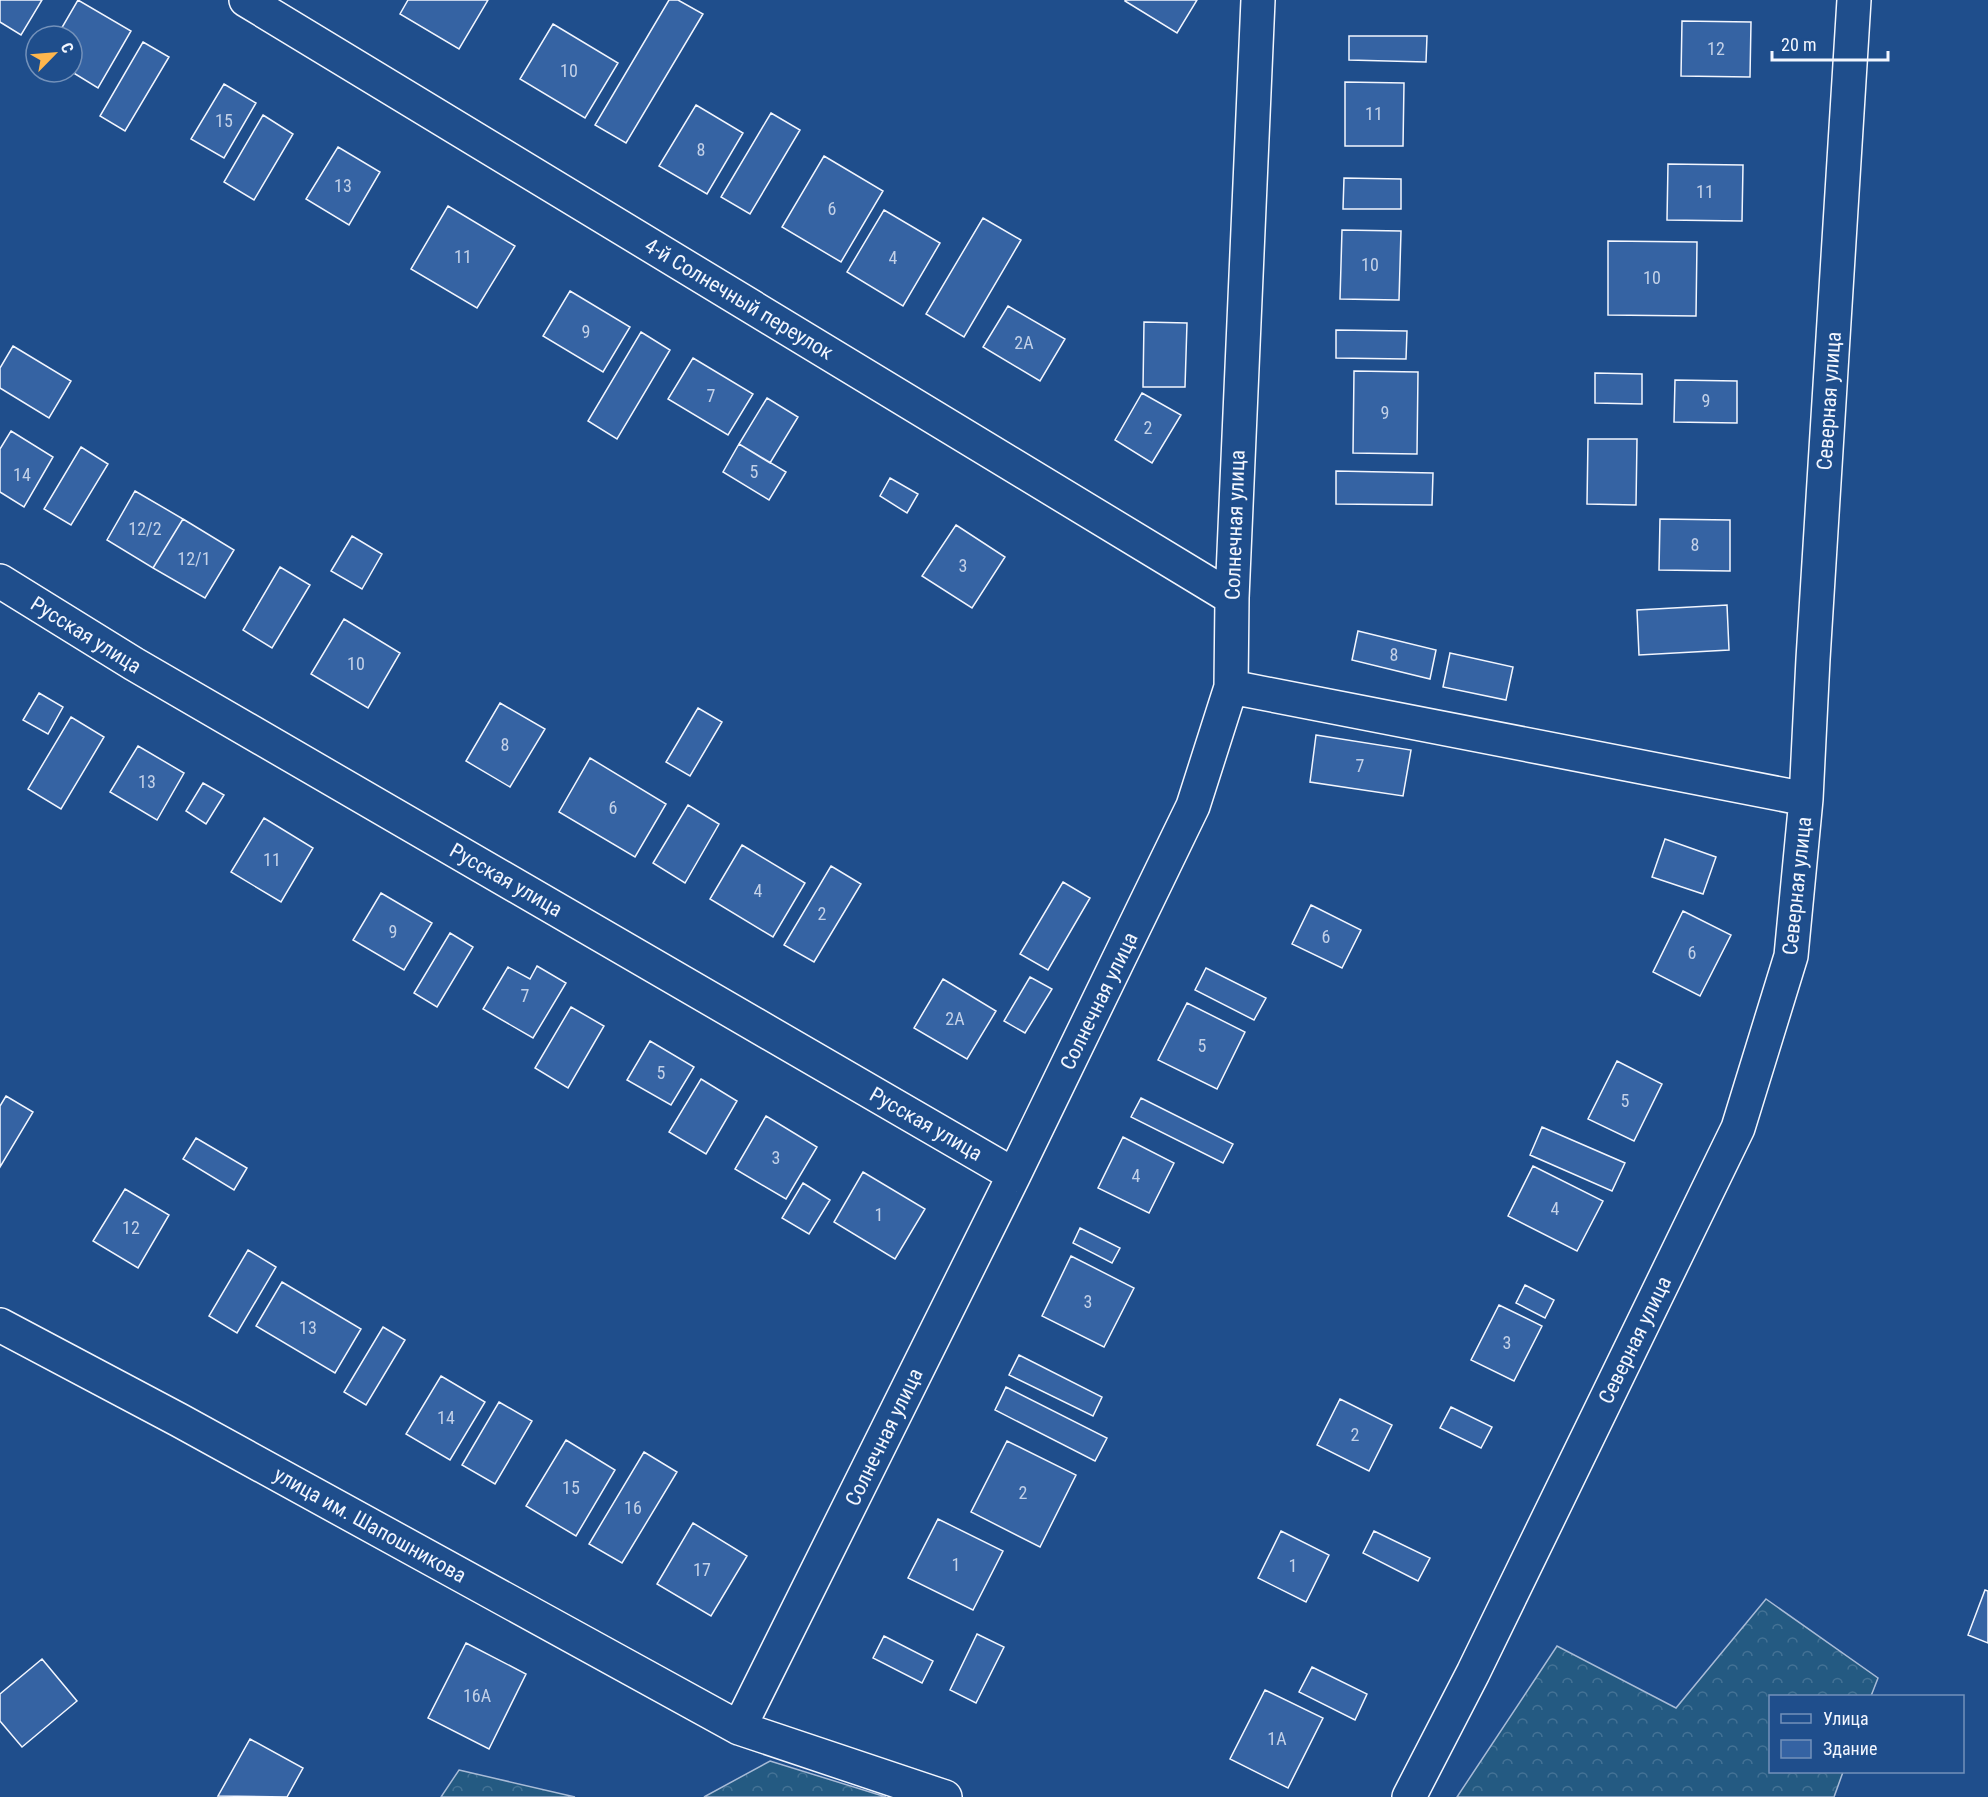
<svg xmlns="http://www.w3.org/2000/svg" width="1988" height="1797" font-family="'Roboto Condensed',sans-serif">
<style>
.forest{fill:url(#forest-crowns);stroke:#a8bbd7;stroke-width:1.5}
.building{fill:#3563a3;stroke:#f2f6ff;stroke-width:1.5}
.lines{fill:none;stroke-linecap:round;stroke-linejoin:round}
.minor-casing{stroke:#f2f6ff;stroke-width:36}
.minor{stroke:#1f4e8c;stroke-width:33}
.labels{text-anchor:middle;stroke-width:4.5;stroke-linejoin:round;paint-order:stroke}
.number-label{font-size:18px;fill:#c3d1e8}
.street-label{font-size:21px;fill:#f2f6ff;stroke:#1f4e8c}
</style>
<defs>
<pattern id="forest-crowns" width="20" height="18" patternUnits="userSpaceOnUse" patternTransform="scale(1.5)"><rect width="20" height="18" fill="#245a82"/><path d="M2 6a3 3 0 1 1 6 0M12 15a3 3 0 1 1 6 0" fill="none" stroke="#447295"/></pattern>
</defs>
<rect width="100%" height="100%" fill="#1f4e8c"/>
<path class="forest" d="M1766,1599L1878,1678L1871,1696H1770V1772H1843L1834,1797H1457L1557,1646L1676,1708Z
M770,1761L886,1797H704Z
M459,1770L575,1797H441Z"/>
<path class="building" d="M0,0H42L21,35L0,22Z
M78,0L131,31L98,88L72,72V36H57Z
M408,0H488L459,49L400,14Z
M669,0H678L703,14L626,143L595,125Z
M1125,0H1197L1177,33L1125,1Z
M1682,21L1751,22L1750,77L1681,76Z
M553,24L618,63L585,118L520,79Z
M1349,36H1427L1426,62L1349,60Z
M143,42L169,57L125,131L100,116Z
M1345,82L1404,83L1403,146H1345Z
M224,84L256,103L224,158L191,139Z
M696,105L743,133L707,194L659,166Z
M771,113L800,130L750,214L721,197Z
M263,115L293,134L254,200L224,182Z
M338,147L380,172L349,225L306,199Z
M824,156L883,191L841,262L782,227Z
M1668,164L1743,165L1742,221L1667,220Z
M1344,178L1401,179V209H1343Z
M448,206L515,246L477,308L411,269Z
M884,210L940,243L903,306L847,272Z
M983,218L1021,240L964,337L926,314Z
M1342,230L1401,231L1399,300L1340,299Z
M1608,241L1697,242L1696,316L1608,315Z
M570,291L630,327L603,372L543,336Z
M1008,306L1065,339L1040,381L983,347Z
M1144,322L1187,323L1185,387H1143Z
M1336,330L1407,331L1406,359L1336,358Z
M641,332L670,350L617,439L588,421Z
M13,346L71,381L49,418L0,388V368Z
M693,358L753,394L728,435L668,399Z
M1354,371L1418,372L1417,454L1353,453Z
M1595,373L1642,374V404L1595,403Z
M1675,380L1737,381V423L1674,422Z
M1142,393L1181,415L1152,463L1115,440Z
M767,398L798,417L770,463L739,444Z
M11,431L53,457L24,507L0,492V449Z
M1588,439H1637L1636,505L1587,504Z
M739,444L786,472L769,500L723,472Z
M81,447L108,464L71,525L44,509Z
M1336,471L1433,473L1432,505L1336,504Z
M890,478L918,494L907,513L880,496Z
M135,491L183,519L153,568L107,540Z
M183,519L234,550L205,598L153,568Z
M1660,519L1730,520V571L1659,570Z
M956,525L1005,557L972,608L922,576Z
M352,536L382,554L362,589L331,571Z
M280,567L310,585L272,648L243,630Z
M1727,605L1729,650L1639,655L1637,610Z
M344,619L400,653L368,708L311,674Z
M1358,631L1436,650L1430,679L1352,660Z
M1450,653L1513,667L1506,700L1443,687Z
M39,693L63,707L48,734L23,720Z
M500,703L545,729L510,787L466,761Z
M698,708L722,722L690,776L666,762Z
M71,717L104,737L61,809L28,789Z
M1316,735L1411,750L1403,796L1310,782Z
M138,746L184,773L157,820L110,792Z
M590,758L666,804L635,857L559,812Z
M203,783L224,795L206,824L186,811Z
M688,805L719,824L685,883L653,863Z
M264,818L313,848L281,902L231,872Z
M1665,839L1716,857L1703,894L1652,877Z
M742,845L805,883L773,937L710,899Z
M831,866L861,884L814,962L784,945Z
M1063,882L1090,898L1048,970L1020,954Z
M381,893L432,923L404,970L353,940Z
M1311,905L1361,930L1342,968L1292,944Z
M1683,911L1731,935L1700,996L1653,972Z
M450,933L473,947L437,1007L414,993Z
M537,966L566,983L533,1038L483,1009L508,967L530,979Z
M1206,968L1266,998L1254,1020L1195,990Z
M1030,977L1052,989L1025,1033L1004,1021Z
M943,979L996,1011L967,1059L914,1028Z
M1187,1003L1245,1032L1217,1089L1158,1060Z
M571,1007L604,1026L568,1088L535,1068Z
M650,1041L694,1067L671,1105L627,1080Z
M1617,1061L1662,1084L1634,1141L1588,1119Z
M701,1079L737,1101L706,1154L669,1132Z
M6,1096L33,1112L0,1167V1106Z
M1141,1098L1233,1144L1223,1163L1131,1117Z
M766,1116L817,1147L786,1199L735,1169Z
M1542,1127L1625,1163L1612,1191L1530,1155Z
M1123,1137L1174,1163L1149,1213L1098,1188Z
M196,1138L247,1168L234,1190L183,1159Z
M1533,1166L1603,1201L1577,1251L1508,1216Z
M863,1172L925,1209L895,1259L834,1222Z
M803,1183L830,1200L809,1234L782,1218Z
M125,1189L169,1215L138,1268L93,1241Z
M1080,1228L1120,1248L1112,1263L1073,1243Z
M248,1250L276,1267L237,1333L209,1316Z
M1071,1256L1134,1288L1104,1347L1042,1316Z
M282,1282L361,1329L335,1373L256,1326Z
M1525,1285L1554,1300L1545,1318L1516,1303Z
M1499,1305L1542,1326L1514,1381L1471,1360Z
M383,1327L405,1340L366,1405L344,1392Z
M1019,1355L1102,1397L1093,1416L1009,1375Z
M441,1376L485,1402L450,1460L406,1434Z
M1006,1387L1107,1438L1095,1461L995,1410Z
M1340,1399L1392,1425L1369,1471L1317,1445Z
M499,1402L532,1421L495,1484L462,1465Z
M1451,1407L1492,1427L1481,1448L1440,1428Z
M566,1440L615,1470L576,1536L526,1506Z
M1007,1441L1076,1475L1040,1547L971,1512Z
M644,1452L677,1472L622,1563L589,1544Z
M938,1519L1003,1551L973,1610L908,1578Z
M693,1523L747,1556L711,1616L657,1584Z
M1281,1531L1329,1555L1306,1602L1258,1578Z
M1374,1531L1430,1558L1418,1581L1363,1553Z
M1985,1590L1988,1591V1643L1968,1635Z
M977,1634L1004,1647L976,1703L950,1690Z
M884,1636L933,1661L922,1683L873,1658Z
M466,1643L526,1674L489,1749L428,1718Z
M42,1659L77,1701L22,1747L0,1721V1694Z
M1312,1667L1367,1694L1355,1720L1299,1692Z
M1265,1690L1323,1718L1288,1788L1230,1759Z
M250,1739L303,1768L287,1797L218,1796Z"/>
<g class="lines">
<defs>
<path id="minor" d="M246,0L1232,598
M0,581L134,664L1014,1175
M1231,687L1806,799
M0,1325L179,1420L739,1728
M945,1797L739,1728L1014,1175L1193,806L1231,687L1232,598L1258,0
M1409,1797L1473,1673L1738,1128L1791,956L1806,799L1813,659L1854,0"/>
</defs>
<use href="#minor" class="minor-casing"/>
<use href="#minor" class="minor"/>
</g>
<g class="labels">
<g class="number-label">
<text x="1716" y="55">12</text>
<text x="569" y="77">10</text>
<text x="1374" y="120">11</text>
<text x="224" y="127">15</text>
<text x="701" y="156">8</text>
<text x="343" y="192">13</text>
<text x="1705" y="198">11</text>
<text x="832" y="215">6</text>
<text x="463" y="263">11</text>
<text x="893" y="264">4</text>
<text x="1370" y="271">10</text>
<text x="1652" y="284">10</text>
<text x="586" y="338">9</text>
<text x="1024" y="349">2А</text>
<text x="711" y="402">7</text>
<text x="1706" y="407">9</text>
<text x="1385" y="419">9</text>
<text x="1148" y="434">2</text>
<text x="754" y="478">5</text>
<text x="22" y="481">14</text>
<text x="145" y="535">12/2</text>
<text x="1695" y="551">8</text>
<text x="194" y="565">12/1</text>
<text x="963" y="572">3</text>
<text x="1394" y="661">8</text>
<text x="356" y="670">10</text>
<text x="505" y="751">8</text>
<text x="1360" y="772">7</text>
<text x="147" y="788">13</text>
<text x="613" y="814">6</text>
<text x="272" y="866">11</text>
<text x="758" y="897">4</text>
<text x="822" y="920">2</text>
<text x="393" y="938">9</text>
<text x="1326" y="943">6</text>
<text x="1692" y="959">6</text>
<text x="525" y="1002">7</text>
<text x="955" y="1025">2А</text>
<text x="1202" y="1052">5</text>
<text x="661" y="1079">5</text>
<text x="1625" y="1107">5</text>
<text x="776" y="1164">3</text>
<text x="1136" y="1182">4</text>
<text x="1555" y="1215">4</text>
<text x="879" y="1221">1</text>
<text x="131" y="1234">12</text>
<text x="1088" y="1308">3</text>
<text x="308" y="1334">13</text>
<text x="1507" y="1349">3</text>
<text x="446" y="1424">14</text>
<text x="1355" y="1441">2</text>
<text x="571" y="1494">15</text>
<text x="1023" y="1499">2</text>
<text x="633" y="1514">16</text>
<text x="956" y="1571">1</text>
<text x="1293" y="1572">1</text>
<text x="702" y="1576">17</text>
<text x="477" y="1702">16А</text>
<text x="1277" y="1745">1А</text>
</g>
<g class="street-label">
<text transform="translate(739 299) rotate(31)" y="7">4-й Солнечный переулок</text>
<text transform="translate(1829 401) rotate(-86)" y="7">Северная улица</text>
<text transform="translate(1235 525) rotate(-88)" y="7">Солнечная улица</text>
<text transform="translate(86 635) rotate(32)" y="7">Русская улица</text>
<text transform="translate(506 880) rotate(30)" y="7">Русская улица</text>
<text transform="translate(1797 886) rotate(-84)" y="7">Северная улица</text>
<text transform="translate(1099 1001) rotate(-64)" y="7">Солнечная улица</text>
<text transform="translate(926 1124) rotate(30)" y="7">Русская улица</text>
<text transform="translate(1635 1340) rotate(-64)" y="7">Северная улица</text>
<text transform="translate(884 1437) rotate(-64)" y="7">Солнечная улица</text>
<text transform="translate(370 1525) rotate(29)" y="7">улица им. Шапошникова</text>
</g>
</g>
<rect x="1769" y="1695" width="195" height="78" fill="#1f4e8c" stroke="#7391ba" stroke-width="1.5"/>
<rect x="1781" y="1714" width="30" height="9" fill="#1f4e8c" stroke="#7391ba" stroke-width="1.5"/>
<text x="1823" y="1725" font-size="18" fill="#f2f6ff">Улица</text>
<rect x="1781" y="1740" width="30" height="18" fill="#3563a3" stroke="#7391ba" stroke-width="1.5"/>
<text x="1823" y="1755" font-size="18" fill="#f2f6ff">Здание</text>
<g transform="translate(54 54) rotate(65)"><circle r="28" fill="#1f4e8c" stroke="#7391ba" stroke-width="1.5"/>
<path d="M0-4.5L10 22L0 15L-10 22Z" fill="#ffb74d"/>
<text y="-9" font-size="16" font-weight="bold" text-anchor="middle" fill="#f2f6ff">С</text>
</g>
<path d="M1772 51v9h116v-9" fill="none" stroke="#f2f6ff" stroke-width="3"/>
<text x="1781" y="51" font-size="18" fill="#f2f6ff" stroke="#1f4e8c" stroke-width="4.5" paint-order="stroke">20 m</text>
</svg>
